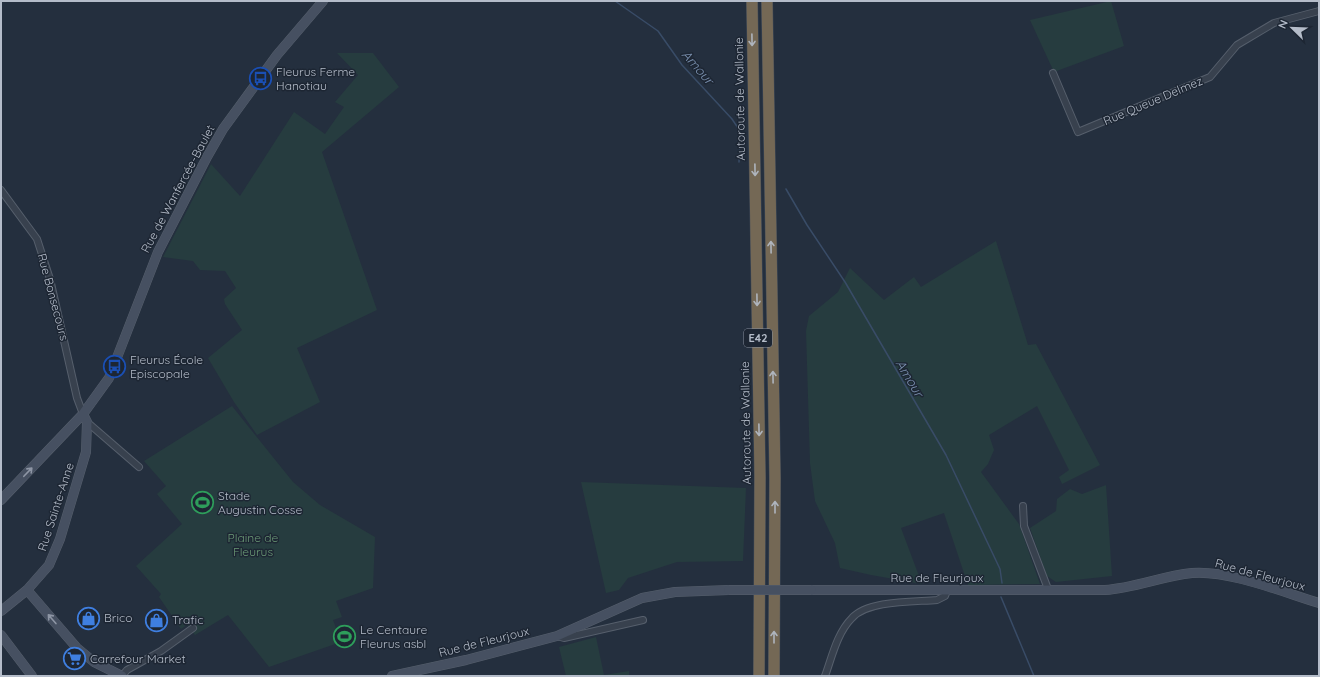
<svg xmlns="http://www.w3.org/2000/svg" width="1320" height="677" font-family="Quicksand,sans-serif">
<style>
.green{fill:#263c3f}
.lines{fill:none;stroke-linecap:round;stroke-linejoin:round}
.stream{stroke:#394c67;stroke-width:1.5}
.street-casing{stroke:#565f6c;stroke-width:8}
.secondary-casing{stroke:#565f6c;stroke-width:10}
.highway-casing{stroke:#434c59;stroke-width:12}
.street{stroke:#38414e;stroke-width:6}
.secondary{stroke:#465061;stroke-width:9}
.highway{stroke:#746855;stroke-width:11}
.secondary-bridge-casing{stroke:#565f6c;stroke-width:10;stroke-linecap:butt}
.secondary-bridge{stroke:#465061;stroke-width:9}
.oneway{stroke:#aeb4bd}
.oneway2{stroke:#8e96a5}
.labels{text-anchor:middle;stroke-width:3;stroke-linejoin:round;paint-order:stroke}
.shield{fill:#1d2633;stroke:#878f9c;stroke-width:1}
.shield-label{font-size:11px;font-weight:bold;fill:#b4bcc9}
.poi-label{font-size:12px;fill:#b4bcc9;stroke:#1d2633;text-anchor:start}
.street-label{font-size:12px;fill:#b4bcc9;stroke:#1d2633}
.park-label{font-size:12px;fill:#6b9a76;stroke:#1d2633}
.water-label{font-size:13px;font-style:italic;fill:#7c92b1;stroke:#1d2633}
</style>
<rect width="100%" height="100%" fill="#242f3e"/>
<path class="green" d="M1111,1L1124,46L1054,72L1030,20Z
M337,53H373L399,87L322,152L377,310L297,348L320,402L257,435L234,402L208,358L242,330L225,304L224,299L236,288L225,271L200,270L193,261L163,257L211,164L240,196L294,112L325,134L344,107L335,102L358,75Z
M996,241L1028,345L1036,344L1100,465L1062,484L1059,477L1069,470L1037,406L989,435L994,450L988,464L981,472L1019,524L1040,584L968,585L944,513L901,528L922,584L871,575L840,568L835,543L815,501L810,463L806,331L809,316L838,292L850,268L884,300L914,277L921,287Z
M232,406L293,482L320,505L375,537L373,588L336,601L342,617L333,620L341,642L269,667L228,615L195,635L187,625L181,629L159,597L161,594L136,566L182,524L157,494L166,486L144,461Z
M581,482L746,488L743,561L677,562L628,578L619,590L606,593Z
M1106,485L1112,576L1056,582L1047,576L1030,528L1056,511L1057,499L1070,489L1082,494Z
M596,637L604,675L629,671V676H566L559,647Z"/>
<g class="lines">
<path class="stream" d="M615,1L658,31L682,65L732,119L740,131L739,162
M786,189L807,225L845,282L946,455L1000,569L1002,583
M1001,597L1034,676"/>
<defs>
<path id="street" d="M1053,73L1078,132L1210,77L1237,45L1274,23L1319,11
M1,190L37,239L50,279L77,398L83,414
M87,422L139,467
M1023,506L1024,526L1048,589
M557,636L564,638L643,620
M122,676L127,670L161,651L193,628
M825,676C832,657 837,633 852,618C868,600 914,602 937,600L945,596L947,591"/>
<path id="secondary" d="M1,500L83,414L109,378L158,252L207,157L223,129L277,55L323,1
M27,590L77,648L94,662L122,676
M811,590H1105C1135,588 1162,576 1192,573C1229,570 1283,592 1319,603
M1,611L27,590L49,565L60,539L86,452L87,422L83,414
M1,635L32,676
M392,676L466,660L557,636L642,598L675,592L729,590"/>
<path id="highway" d="M752,1L760,477L759,676
M767,1L775,478L774,676"/>
</defs>
<use href="#street" class="street-casing"/>
<use href="#secondary" class="secondary-casing"/>
<use href="#highway" class="highway-casing"/>
<use href="#street" class="street"/>
<use href="#secondary" class="secondary"/>
<use href="#highway" class="highway"/>
<defs>
<path id="secondary-bridge" d="M729,590H811"/>
</defs>
<use href="#secondary-bridge" class="secondary-bridge-casing"/>
<use href="#secondary-bridge" class="secondary-bridge"/>
</g>
<defs><path id="oneway-shaft" d="M-6 0H5M1.5-3L5.5 0L1.5 3" fill="none" stroke-width="1.6" stroke-linecap="round" stroke-linejoin="round"/></defs>
<g class="oneway">
<use href="#oneway-shaft" transform="translate(752 40) rotate(89)"/>
<use href="#oneway-shaft" transform="translate(755 170) rotate(89)"/>
<use href="#oneway-shaft" transform="translate(771 247) rotate(-91)"/>
<use href="#oneway-shaft" transform="translate(757 300) rotate(89)"/>
<use href="#oneway-shaft" transform="translate(773 377) rotate(-91)"/>
<use href="#oneway-shaft" transform="translate(759 430) rotate(89)"/>
<use href="#oneway-shaft" transform="translate(775 507) rotate(-90)"/>
<use href="#oneway-shaft" transform="translate(774 637) rotate(-90)"/>
</g>
<g class="oneway2">
<use href="#oneway-shaft" transform="translate(28 472) rotate(-46)"/>
<use href="#oneway-shaft" transform="translate(52 619) rotate(-131)"/>
</g>
<defs>
<symbol id="bus-ring" viewBox="-11 -11 22 22"><circle r="9.5" fill="#1d2633" stroke="#1a4fb4" stroke-width="1.5"/><path d="M-5-6H5V4H4V6H2V4H-2V6H-4V4H-5ZM-3.5-4V0h7V-4ZM-3.5 1.2v1.5H-2V1.2ZM2 1.2v1.5H3.5V1.2Z" fill="#1a4fb4"/></symbol>
<symbol id="stadium-ring" viewBox="-11 -11 22 22"><circle r="9.5" fill="#1d2633" stroke="#2e9e5b" stroke-width="1.5"/><path d="M0-5a6.5 5 0 1 0 0 10a6.5 5 0 1 0 0-10ZM-3.5-1.8h7v3.6h-7Z" fill="#2e9e5b"/></symbol>
<symbol id="shop-ring" viewBox="-11 -11 22 22"><circle r="9.5" fill="#1d2633" stroke="#3f7fe0" stroke-width="1.5"/><path d="M-5-2.5h2.3a2.7 3.5 0 0 1 5.4 0H5L5.5 6h-11ZM-1.5-2.5h3a1.5 2.3 0 0 0-3 0Z" fill="#3f7fe0"/></symbol>
<symbol id="supermarket-ring" viewBox="-11 -11 22 22"><circle r="9.5" fill="#1d2633" stroke="#3f7fe0" stroke-width="1.5"/><path d="M-6-5.5h2.5l.6 2H6L4.5 2H-2.5L-4.4-4H-6ZM-1.5 3.2a1.3 1.3 0 1 0 .1 0ZM3 3.2a1.3 1.3 0 1 0 .1 0Z" fill="#3f7fe0"/></symbol>
</defs>
<g fill-rule="evenodd">
<use href="#bus-ring" x="248" y="66" width="25" height="25"/>
<use href="#bus-ring" x="102" y="354" width="25" height="25"/>
<use href="#stadium-ring" x="190" y="490" width="25" height="25"/>
<use href="#shop-ring" x="76" y="606" width="25" height="25"/>
<use href="#shop-ring" x="144" y="608" width="25" height="25"/>
<use href="#stadium-ring" x="332" y="624" width="25" height="25"/>
<use href="#supermarket-ring" x="62" y="646" width="25" height="25"/>
</g>
<g class="labels">
<rect class="shield" x="744" y="329" width="28" height="18" rx="3"/>
<g class="shield-label">
<text x="758" y="342">E42</text>
</g>
<g class="poi-label">
<text x="276" y="76">Fleurus Ferme<tspan x="276" dy="14">Hanotiau</tspan></text>
<text x="130" y="364">Fleurus École<tspan x="130" dy="14">Episcopale</tspan></text>
<text x="218" y="500">Stade<tspan x="218" dy="14">Augustin Cosse</tspan></text>
<text x="104" y="622">Brico</text>
<text x="172" y="624">Trafic</text>
<text x="360" y="634">Le Centaure<tspan x="360" dy="14">Fleurus asbl</tspan></text>
<text x="90" y="663">Carrefour Market</text>
</g>
<g class="street-label">
<text transform="translate(740 99) rotate(-91)" y="4">Autoroute de Wallonie</text>
<text transform="translate(1153 101) rotate(-23)" y="4">Rue Queue Delmez</text>
<text transform="translate(178 189) rotate(-62)" y="4">Rue de Wanfercée-Baulet</text>
<text transform="translate(53 297) rotate(75)" y="4">Rue Bonsecours</text>
<text transform="translate(746 423) rotate(-91)" y="4">Autoroute de Wallonie</text>
<text transform="translate(56 507) rotate(-72)" y="4">Rue Sainte-Anne</text>
<text transform="translate(1260 575) rotate(15)" y="4">Rue de Fleurjoux</text>
<text x="937" y="582">Rue de Fleurjoux</text>
<text transform="translate(484 642) rotate(-14)" y="4">Rue de Fleurjoux</text>
</g>
<g class="park-label">
<text x="253" y="542">Plaine de<tspan x="253" dy="14">Fleurus</tspan></text>
</g>
<g class="water-label">
<text transform="translate(698 67) rotate(49)" y="5">Amour</text>
<text transform="translate(910 378) rotate(59)" y="5">Amour</text>
</g>
</g>
<rect width="1320" height="677" fill="none" stroke="#b4bcc9" stroke-width="4"/>
<g transform="translate(1292 28) rotate(293)" stroke="#1d2633" stroke-width="3" paint-order="stroke">
<path d="M0-3L7 15L0 10L-7 15Z" fill="#b4bcc9"/>
<text y="-6" font-size="11" font-weight="bold" text-anchor="middle" fill="#b4bcc9">N</text>
</g>
</svg>
